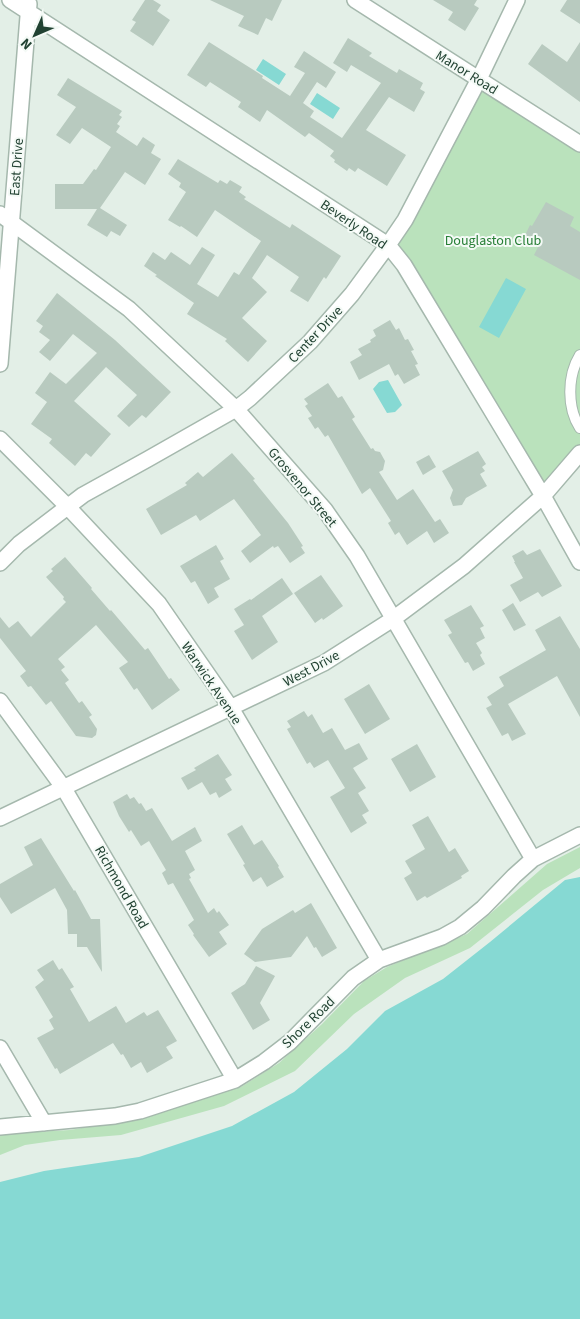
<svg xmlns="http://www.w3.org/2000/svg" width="580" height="1319" font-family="'Source Sans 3',sans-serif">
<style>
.green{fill:#bae2bc}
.water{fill:#86d9d3}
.building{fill:#b8cabf}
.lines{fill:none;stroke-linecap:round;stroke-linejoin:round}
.lane-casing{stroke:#a5b8ad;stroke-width:12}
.street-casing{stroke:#a5b8ad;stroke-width:18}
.lane{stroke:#fff;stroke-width:10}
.street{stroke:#fff;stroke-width:15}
.labels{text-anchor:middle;stroke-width:4;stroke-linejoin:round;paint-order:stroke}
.street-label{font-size:14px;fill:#214232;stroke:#f4faf6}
.park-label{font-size:14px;fill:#267e35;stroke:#f4faf6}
</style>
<rect width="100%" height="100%" fill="#e3efe7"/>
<path class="green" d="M479,79L580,144V450L543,494L392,242Z
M580,847V868L543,890L470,948L405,978L354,1014L295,1071L224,1106L121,1135L60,1140L25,1145L0,1155V1134L70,1130L138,1118L241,1087L279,1063L322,1024L364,981L387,967L467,934L547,864Z"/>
<path class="water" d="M263,59L286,74L279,85L256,70Z
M317,93L340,108L333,119L310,104Z
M506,278L526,289L499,338L479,327Z
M388,380L402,405L395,412L387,413L373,389L379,382Z
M580,877V1319H0V1182L44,1171L139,1157L232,1126L294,1092L347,1049L385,1011L443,979L490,942L565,880Z"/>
<path class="building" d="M145,0H153L161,5L157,11L170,20L153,46L130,31L136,22L132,20Z
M210,0H282L272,21L266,18L258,35L238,26L244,16Z
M433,0H477L474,5L479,8L465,31L448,20L453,12Z
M567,0H580V24L560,11Z
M348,38L372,53L369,56L397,73L399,69L423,83L420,89L425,92L414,112L389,97L366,130L406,155L387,186L358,168L355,172L349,168L347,171L334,162L335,160L330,156L334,151L309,133L305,137L267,110L260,122L238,107L241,102L210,82L206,87L187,75L209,42L263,76L262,78L290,96L305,73L294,67L304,51L336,72L326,88L317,82L303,103L314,111L310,117L342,138L381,83L351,65L347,72L333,63Z
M580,42V102L528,64L542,44L567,62Z
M68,78L122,111L119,115L122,117L117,124L120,126L116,132L137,146L143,137L155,145L151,153L161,159L145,185L125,172L100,208L127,225L120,236L111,231L107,237L87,225L97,209H55V184H83L94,169L96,170L111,147L82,128L70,144L56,135L76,107L57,95Z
M178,159L218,183L220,180L227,184L230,180L242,187L239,192L246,197L244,199L290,228L292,224L341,256L326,279L324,277L308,302L290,291L299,277L267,255L252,278L267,292L242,318L267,341L248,362L225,341L227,339L187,314L194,303L155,276L157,275L144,266L153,252L165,260L171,252L190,265L202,247L215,255L197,284L218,297L234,272L239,275L261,241L215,210L197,237L181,226L180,227L168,220L186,192L179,187L181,183L168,174Z
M546,202L574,217L570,226L580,232V280L534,255L538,247L523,239L530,225L532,226Z
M57,293L115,340L171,392L146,418L142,415L129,427L117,416L137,395L106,367L74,401L111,434L91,457L86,453L75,466L49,443L52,439L31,424L47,402L35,393L50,372L66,384L97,353L73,334L50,361L39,352L50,340L39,332L43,326L36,321Z
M390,320L396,330L399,328L405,340L408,339L414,350L411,351L418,364L415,365L420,375L404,384L398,374L395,376L389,364L359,380L350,362L362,355L358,349L371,342L370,340L376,336L373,330Z
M328,383L338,398L342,396L355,417L352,419L371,449L373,448L375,451L380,452L385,461L383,470L379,472L397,500L413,489L435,522L440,519L449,533L434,543L427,531L407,545L399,532L395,535L388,523L391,521L370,488L362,494L328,435L325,437L318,427L315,429L308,418L312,416L305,406L308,404L304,399Z
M478,451L486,464L482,467L485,471L480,474L487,486L466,498L462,505L453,506L450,498L453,490L442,471Z
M232,453L255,479L253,480L288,523L303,546L301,547L305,553L290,563L278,546L274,548L273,546L250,563L241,551L261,535L234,499L200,521L196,515L161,535L146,509L187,485L185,483L198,472L203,477Z
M429,455L436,467L423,475L416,462Z
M216,545L224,559L220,561L230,579L214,588L219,597L208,604L195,581L191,583L180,566Z
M540,549L562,586L542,597L538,592L520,602L510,585L523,578L514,562H515L512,556L523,550L527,555Z
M65,557L92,588L91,589L110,611L111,610L145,650L148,648L169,679L171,678L180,690L152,710L137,688L134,690L119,668L128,662L96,625L58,659L65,667L61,670L69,680L65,683L79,703L82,701L92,715L89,717L97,729L96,735L92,738L76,736L51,701L46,705L31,686L28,687L20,676L26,671L0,638V617L9,628L18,621L31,637L66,602L63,599L64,597L46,577L53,571L51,569Z
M321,575L343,606L323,620L322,618L315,623L294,593Z
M282,578L293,594L262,616L278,642L252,660L234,631L244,625L234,609L250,599L251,600Z
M513,603L526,625L514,631L502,610Z
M471,605L484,626L480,628L485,638L476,643L482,653L480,655L485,664L473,671L468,662L465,663L448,635L452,633L444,620Z
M560,616L580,649V717L557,676L508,704L526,734L512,741L508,733L502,736L486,708L492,705L487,697L504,686L499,677L546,650L535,630Z
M369,684L390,719L365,734L344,699Z
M304,711L308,717L312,714L323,733L332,728L345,750L359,743L368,759L353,768L366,788L358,793L369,811L362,815L367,823L351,833L330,797L345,788L328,760L314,768L310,762L307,764L287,729L291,727L287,721Z
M417,744L436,777L410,792L391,759Z
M218,754L232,775L225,779L232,790L219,798L216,792L210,795L202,782L188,790L181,778L196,770L194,768Z
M127,794L130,799L134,797L139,804L141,803L146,811L152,808L172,841L195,827L202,841L185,851L195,870L189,874L191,878L189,879L208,913L214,908L217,913L219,911L229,925L219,932L227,944L209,957L193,935L194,934L188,925L194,920L173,883L168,885L162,873L166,870L149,841L141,846L131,830L129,832L119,816L113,802Z
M428,816L449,852L455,848L469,871L461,876L462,878L427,898L425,896L417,901L404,878L412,873L405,861L425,849L412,825Z
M242,825L254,845L262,840L279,866L278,867L284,877L267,887L261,877L253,882L243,865L245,864L227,834Z
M41,838L74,891L75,890L91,919H100L102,972L87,947H77V934H68L67,910L55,888L11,914L0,897V884L33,865L24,847Z
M311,903L337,948L322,957L316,947L314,948L307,936L291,957L255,962L244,954L262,929L293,910L295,913Z
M53,960L59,970L62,968L74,987L70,989L89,1022L116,1006L126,1023L144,1012L147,1016L158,1010L177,1041L166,1047L173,1058L147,1073L141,1062L131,1068L123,1054L121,1055L113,1043L60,1074L57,1068L55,1069L37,1038L54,1029L49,1020L53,1017L35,987L44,980L37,970Z
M256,966L275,976L260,1003L270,1020L253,1030L231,993L245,984Z"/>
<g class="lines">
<defs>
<path id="lane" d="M580,355C567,376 567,408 580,428"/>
<path id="street" d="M10,0L388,245L404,265L543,496L580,562
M355,0L580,144
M0,214L129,309L236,409L325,510L357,556L533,859
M0,364L29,4
M0,439L67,506L159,604L231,708L379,960
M0,563L19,544L83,495L148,459L236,409L250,398L310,342L352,294L388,245L405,220L479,79L517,0
M0,701L63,787L235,1080
M0,818L324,663L393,619L464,566L543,496L580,453
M0,1048L44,1123
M0,1127L115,1116L140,1111L235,1080L264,1062L290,1042L353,978L379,960L442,937L460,927L483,908L514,876L533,859L580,835"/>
</defs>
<use href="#lane" class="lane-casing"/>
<use href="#street" class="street-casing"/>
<use href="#lane" class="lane"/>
<use href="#street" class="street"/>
</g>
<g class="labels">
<g class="street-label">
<text transform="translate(467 72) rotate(32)" y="5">Manor Road</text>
<text transform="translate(16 167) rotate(-86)" y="5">East Drive</text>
<text transform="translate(354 224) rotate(34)" y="5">Beverly Road</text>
<text transform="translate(315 334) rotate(-47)" y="5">Center Drive</text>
<text transform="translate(303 487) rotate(50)" y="5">Grosvenor Street</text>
<text transform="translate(311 668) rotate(-28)" y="5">West Drive</text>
<text transform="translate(212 683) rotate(56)" y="5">Warwick Avenue</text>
<text transform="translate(122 887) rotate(60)" y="5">Richmond Road</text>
<text transform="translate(308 1022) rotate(-44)" y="5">Shore Road</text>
</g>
<g class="park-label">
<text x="493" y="245">Douglaston Club</text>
</g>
</g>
<g transform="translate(35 35) rotate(225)" stroke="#f4faf6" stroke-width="4" paint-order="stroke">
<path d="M0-4L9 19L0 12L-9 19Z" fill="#214232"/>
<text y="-8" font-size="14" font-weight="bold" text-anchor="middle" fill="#214232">N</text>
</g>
</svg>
